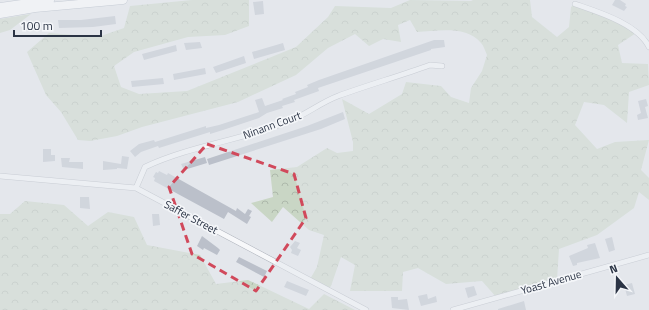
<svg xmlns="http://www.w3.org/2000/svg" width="649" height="310" font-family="'Titillium Web',sans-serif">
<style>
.forest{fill:url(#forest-crowns)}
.building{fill:#bbc0ca}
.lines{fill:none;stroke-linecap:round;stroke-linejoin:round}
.minor-casing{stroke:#a9aeb7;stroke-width:6}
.primary-casing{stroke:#a3abb8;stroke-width:9}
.minor{stroke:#f7f8fa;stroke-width:5}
.primary{stroke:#fff;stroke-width:8}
.marked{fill:none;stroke:#d1495b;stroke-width:3;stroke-dasharray:8 5;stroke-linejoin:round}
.labels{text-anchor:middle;stroke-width:3.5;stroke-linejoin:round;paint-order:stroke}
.street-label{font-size:11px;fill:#2b3445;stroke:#f4f6f9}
</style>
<defs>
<pattern id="forest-crowns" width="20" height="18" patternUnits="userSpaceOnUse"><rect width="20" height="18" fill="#c9d6c5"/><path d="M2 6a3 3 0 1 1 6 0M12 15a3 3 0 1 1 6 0" fill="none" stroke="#adb8ab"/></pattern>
</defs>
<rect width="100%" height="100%" fill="#e4e7ec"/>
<path class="forest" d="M192,0H249V26L225,35L188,37L134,52L114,66L121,87L139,94L187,91L296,47L328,17L335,6L391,8L410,0L471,1L473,0H530L532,17L557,37L569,27L571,7L575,4L608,15L636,33L618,45L622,63L648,64L649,85L629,92L627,123L604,105L584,102L575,125L597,149L615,142L649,140L641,170L649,178V200L639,192L634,208L597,235L559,249L557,280L497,298L482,281L446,284L418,268L403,272L402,291H350L355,265L341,257L331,286L327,290L309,281L317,267L324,235L309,230L283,207L272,222L251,203L273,197L270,170L297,167L327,148L337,153L353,151V142L342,99L369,114L402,94L406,82L441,86L451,97L469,103L471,88L482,71L487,55C485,51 484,46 481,43C467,25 436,31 417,32L410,20L398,25L401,42L383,39L369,46L355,34L328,48L296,75L238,102L142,127L117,136L90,141L78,140L61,112L46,95L27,52L49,33L98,37L124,28L130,6Z
M31,14L10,30L0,33V19Z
M25,201L64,205L88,226L108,212L134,217L147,245L200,255L216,284L248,280L309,309L324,294L355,310H0V214H10Z"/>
<path class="building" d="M615,0H620L626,4L625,6L627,7L624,11L612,5Z
M263,1L264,14L255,15L253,2Z
M115,16L116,24L93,27L59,28L58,20H81Z
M434,40H444L445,47L431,49V50L318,88L319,91L294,100L295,102L282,106L283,108L267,113L259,118L223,130L210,134V132L159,148L158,146L141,152L135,157L130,151L139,144L154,140L155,142L206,126V128L219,125L259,112L255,100L262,98L265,106L283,100L282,99L296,94L295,92L308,87L307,85L319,80Z
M200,42L202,48L186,50L184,43Z
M283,43L285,50L254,59L252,52Z
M176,45L177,51L144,60L142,54Z
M244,56L246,63L216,73L213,67Z
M205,68L206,74L174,80L173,74Z
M163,78L164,84L132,87L131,81Z
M646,99L648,106L645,107L648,118L638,120L637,115L641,113L638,101Z
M343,112L345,119L321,129L209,165L207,159L307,126Z
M43,149H51V155H55V161L43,162Z
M122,156L129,157L127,169L117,168V169L103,170V161L121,164Z
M205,157L207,163L184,170L181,164Z
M61,158H70L69,162H83V169L62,167Z
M159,171L167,175L168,173L236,211L237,208L245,214L248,209L252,211L249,216L251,217L247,224L228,212L224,219L154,181L155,178L153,177L156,172L158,173Z
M80,197H89L90,209L80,208Z
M152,214H159L160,225L153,226Z
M202,236L218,248L220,250L217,255L204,248L203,250L197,246Z
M612,237L615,250L609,252L605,239Z
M295,241L300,243L297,248L301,250L298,256L291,253L292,250L290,247Z
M595,243L600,258L577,263V265L573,266L569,256L588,248L587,245Z
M239,257L267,271L264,277L236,262Z
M287,281L309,290L306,296L284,287Z
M632,283L635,294L627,296L624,285Z
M474,286L477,295L468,298L465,288Z
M427,294L428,299L436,296L437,302L421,306L418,296Z
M391,297H398V300L407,299L409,310L392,308Z
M524,301L526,310H498V309Z"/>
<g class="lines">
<defs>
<path id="minor" d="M575,4C598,12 638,24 649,47
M0,176L136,188L366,310
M136,188L145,167C192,145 244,140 292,120C308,113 322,102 338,96C368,85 400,76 430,65L442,66
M453,310L649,255"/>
<path id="primary" d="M0,7L50,0
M0,14L35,8L123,0"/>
</defs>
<use href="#minor" class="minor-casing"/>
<use href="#primary" class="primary-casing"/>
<use href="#minor" class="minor"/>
<use href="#primary" class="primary"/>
</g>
<path d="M0 0H649V310H0ZM207,144L294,174L306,218L256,291L192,254L169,187Z" fill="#e4e7ec" fill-opacity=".55" fill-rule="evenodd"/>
<path class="marked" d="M207,144L294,174L306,218L256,291L192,254L169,187Z"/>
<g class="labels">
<g class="street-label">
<text transform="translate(272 125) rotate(-20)" y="4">Ninann Court</text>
<text transform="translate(191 217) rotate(28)" y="4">Saffer Street</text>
<text transform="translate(551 282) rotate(-16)" y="4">Yoast Avenue</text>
</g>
</g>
<g transform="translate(617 278) rotate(340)" stroke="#f4f6f9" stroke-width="3" paint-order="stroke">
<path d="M0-3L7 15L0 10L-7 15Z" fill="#2b3445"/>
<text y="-6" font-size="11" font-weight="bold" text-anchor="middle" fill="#2b3445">N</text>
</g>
<path d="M14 30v6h87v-6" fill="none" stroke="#2b3445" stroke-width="2"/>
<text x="20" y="30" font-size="12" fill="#2b3445" stroke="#f4f6f9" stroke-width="3" paint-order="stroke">100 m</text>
</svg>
